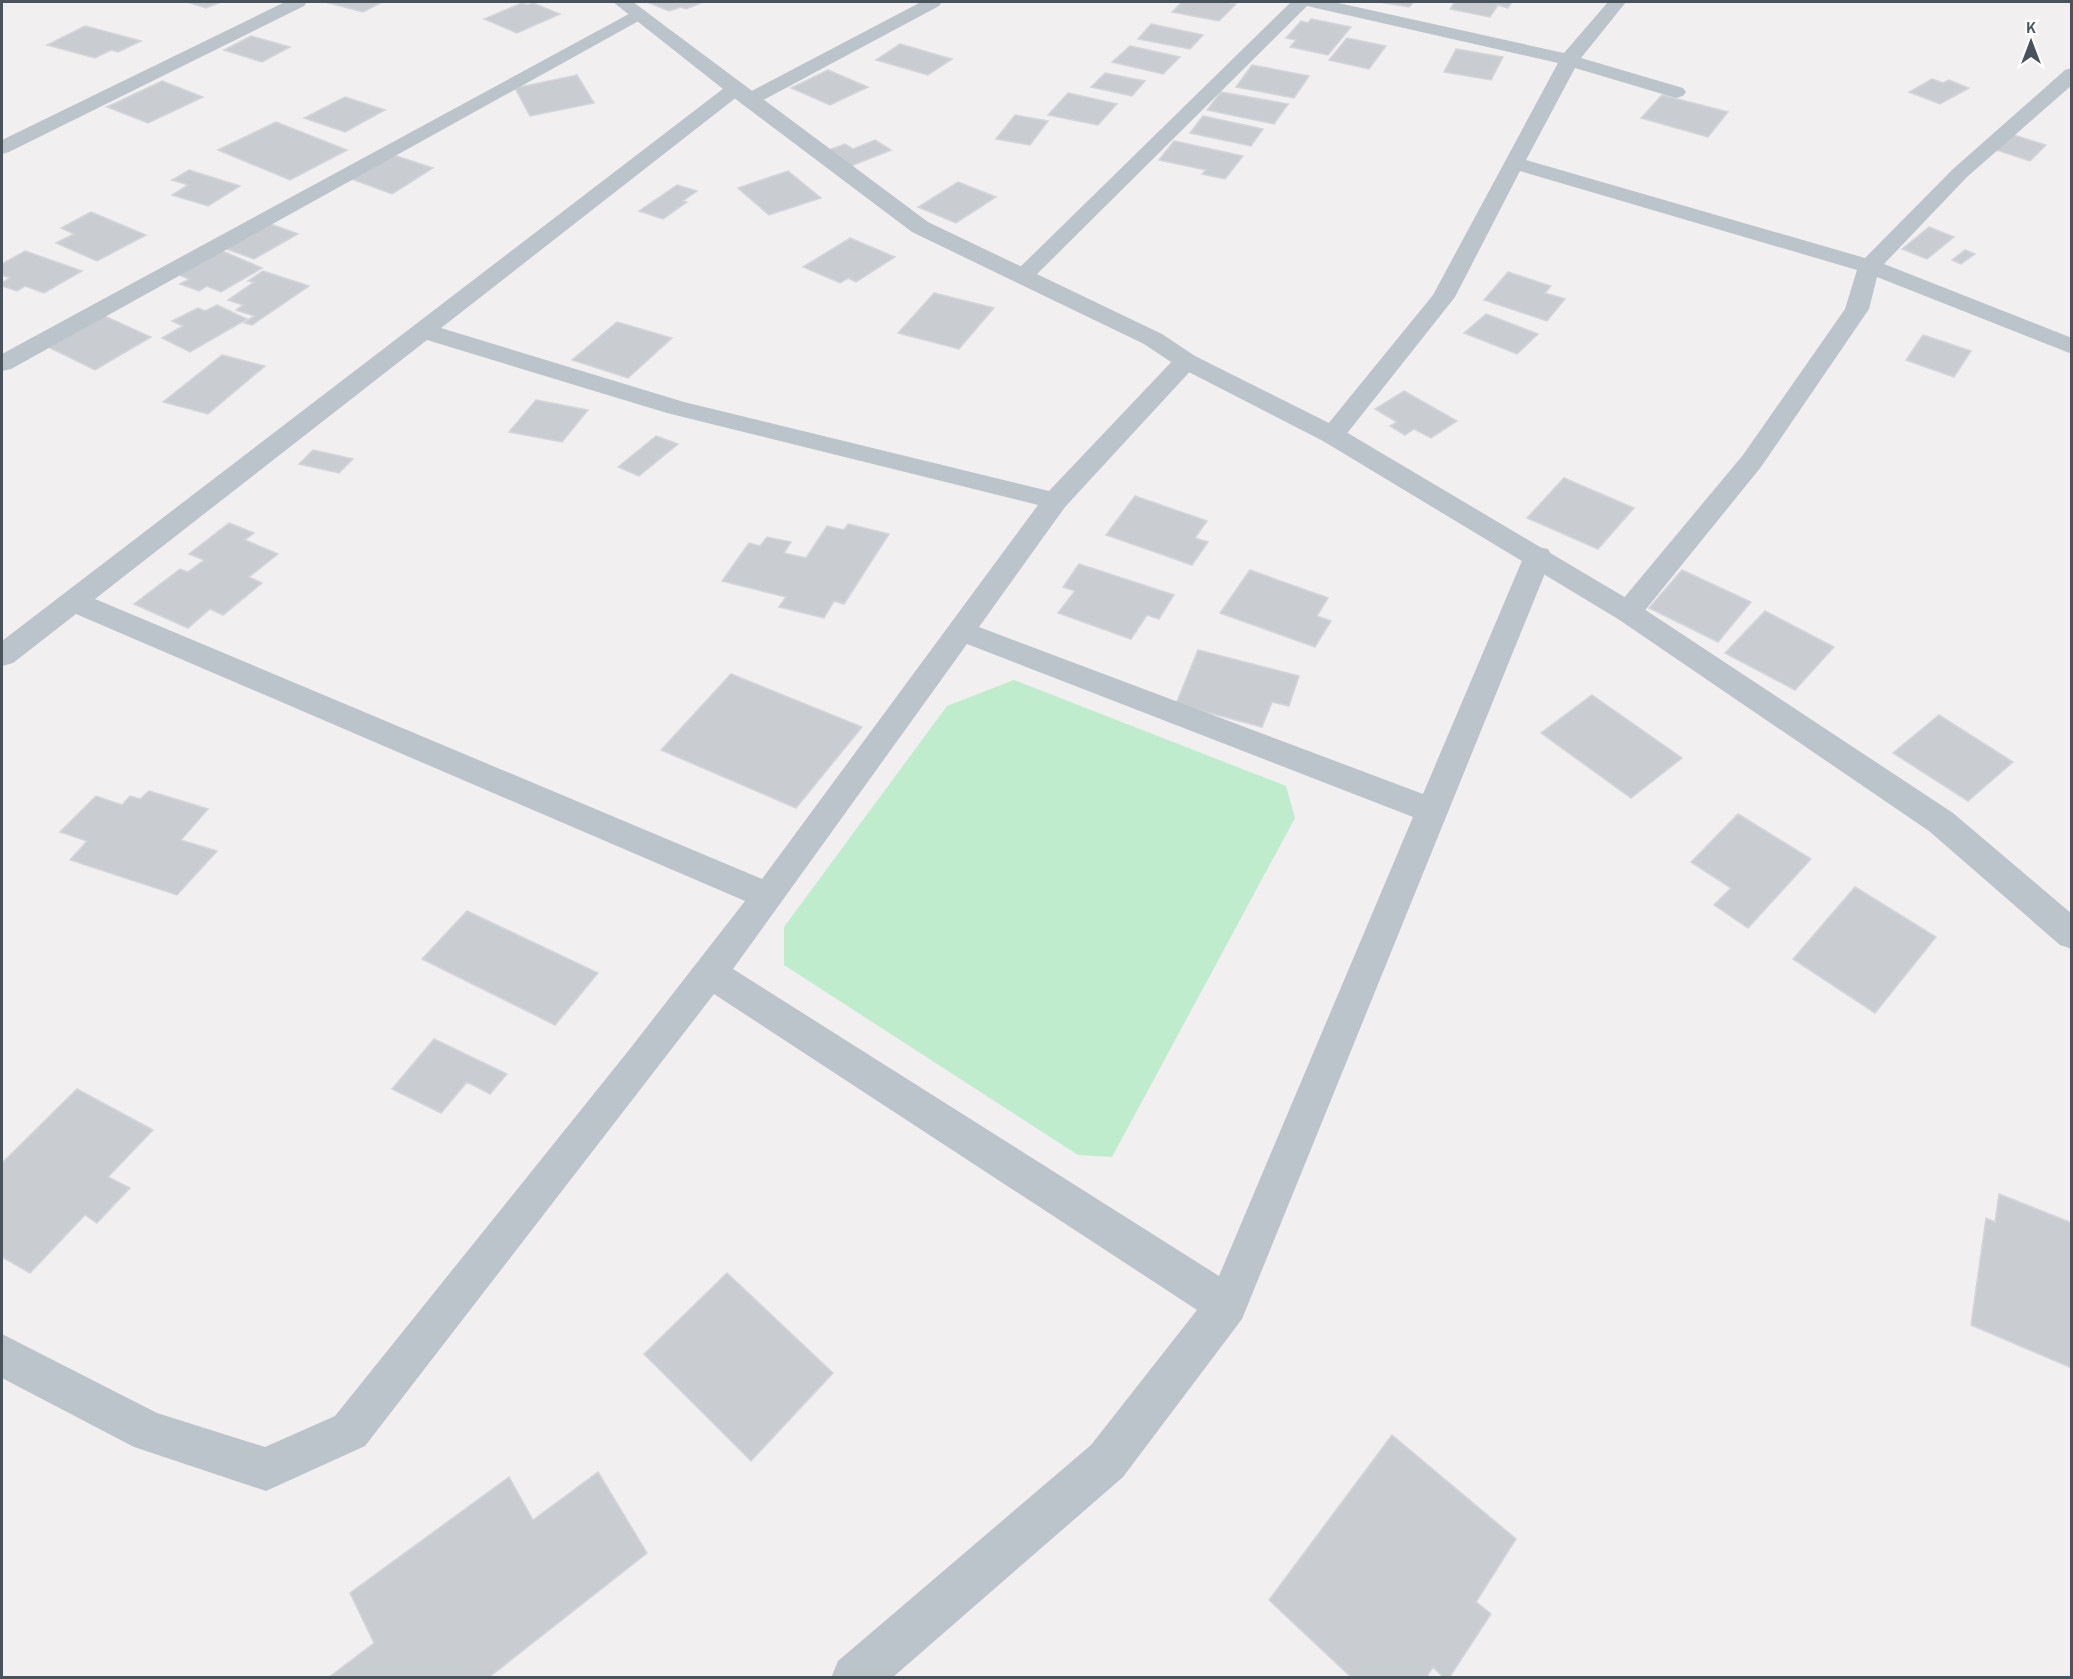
<svg xmlns="http://www.w3.org/2000/svg" width="2073" height="1679" font-family="'Archivo Narrow',sans-serif">
<style>
.green{fill:#bfeccd}
.building{fill:#c9ccd1;stroke:#d3d5da;stroke-width:1.5}
.lines{fill:none;stroke-linecap:round;stroke-linejoin:round}
.minor{fill:#bbc4cb;fill-rule:evenodd}
.tertiary{fill:#bbc4cb;fill-rule:evenodd}
</style>
<rect width="100%" height="100%" fill="#f1efef"/>
<path class="green" d="M1014,680L1286,786L1295,818L1112,1157L1078,1155L784,965V927L947,706Z"/>
<path class="building" d="M187,2H221L206,8Z
M325,2H382L363,12Z
M647,2H703L686,9L681,7L669,11Z
M1182,2H1225L1236,4L1219,21L1172,12Z
M1379,2H1414L1409,7Z
M1455,2H1512L1508,8L1498,5L1490,17L1450,9Z
M522,3L528,5L533,3L560,14L517,33L484,19Z
M1311,19L1351,27L1328,55L1290,47L1296,40L1286,38L1301,21L1308,23Z
M1151,24L1203,35L1190,49L1138,39Z
M85,26L141,41L118,52L111,50L95,58L47,45Z
M251,36L290,47L262,62L224,50Z
M1347,38L1386,46L1369,69L1329,60Z
M900,44L952,59L928,75L876,60Z
M1130,46L1180,57L1163,74L1112,62Z
M1456,49L1503,57L1491,80L1444,72Z
M1252,65L1309,76L1294,98L1236,87Z
M828,70L868,87L830,105L791,88Z
M1105,73L1145,81L1132,96L1091,87Z
M577,75L594,103L530,116L515,88Z
M1932,79L1943,83L1949,80L1969,88L1940,104L1909,92Z
M162,81L203,97L148,123L107,107Z
M1221,92L1288,104L1274,124L1207,110Z
M1068,93L1117,104L1098,125L1048,115Z
M1662,95L1728,112L1708,137L1641,118Z
M345,97L385,110L345,132L304,118Z
M1015,115L1048,121L1030,145L996,139Z
M1203,116L1263,129L1251,146L1190,133Z
M276,122L347,150L290,180L218,150Z
M2007,133L2046,145L2030,161L1990,148Z
M875,140L891,150L851,166L826,151L845,144L853,149Z
M1174,141L1243,156L1225,179L1202,174L1206,170L1159,160Z
M390,154L433,168L392,194L349,178Z
M189,170L240,186L208,206L172,195L188,185L172,180Z
M788,171L821,198L769,215L738,188Z
M958,182L996,197L956,223L918,207Z
M677,185L697,191L683,201L687,202L663,219L639,211Z
M91,212L146,235L97,261L56,243L74,234L61,228Z
M268,223L298,234L254,259L224,248Z
M1929,227L1954,237L1927,259L1902,249Z
M850,238L895,257L856,282L848,278L840,283L803,267Z
M220,250L262,268L221,292L207,286L199,291L180,284L189,279L177,274Z
M1965,250L1975,254L1961,264L1952,260Z
M25,251L82,271L44,293L25,286L17,291L2,286V283L10,278L2,275V264Z
M263,271L309,286L252,325L244,323L254,316L236,310L243,305L228,300L254,282L248,281Z
M1508,272L1551,286L1545,293L1565,299L1547,321L1484,300Z
M934,293L994,308L959,349L898,333Z
M217,305L247,319L190,352L162,338L183,326L172,321L198,308L205,311Z
M1486,314L1538,334L1517,354L1464,333Z
M102,315L151,337L95,370L46,346Z
M617,322L672,338L628,378L572,360Z
M1923,335L1971,351L1954,377L1906,360Z
M222,355L265,366L208,414L163,402Z
M1404,391L1457,421L1431,438L1414,429L1405,435L1390,426L1397,422L1375,409Z
M536,400L588,410L562,442L509,432Z
M656,436L678,444L639,476L618,467Z
M313,450L353,459L339,473L299,464Z
M1564,478L1634,508L1598,549L1527,518Z
M1135,496L1207,521L1195,538L1208,542L1192,565L1106,535Z
M229,523L254,533L245,540L278,554L249,577L262,583L223,615L210,609L188,628L134,604L180,569L188,572L204,560L189,554Z
M848,524L889,534L844,604L834,601L824,618L779,607L786,597L722,581L749,543L760,546L767,537L791,542L784,553L806,558L827,526L844,530Z
M1079,564L1174,595L1159,619L1147,615L1131,639L1058,613L1075,591L1063,587Z
M1250,570L1328,598L1317,616L1331,621L1315,647L1220,613Z
M1682,570L1751,602L1718,642L1649,608Z
M1765,611L1834,647L1795,690L1725,653Z
M1198,650L1299,676L1289,706L1272,702L1262,727L1176,704Z
M731,674L862,727L796,808L661,750Z
M1592,695L1682,758L1631,798L1541,733Z
M1939,715L2013,762L1968,801L1893,753Z
M149,791L208,809L181,840L217,851L177,895L70,860L87,841L60,832L96,796L122,805L130,796L140,799Z
M1738,814L1811,859L1748,928L1714,905L1731,888L1691,862Z
M1855,887L1936,937L1875,1013L1793,959Z
M467,911L598,973L555,1025L422,959Z
M434,1039L507,1074L490,1094L467,1082L441,1113L392,1089Z
M77,1089L153,1130L108,1177L130,1188L97,1223L85,1215L30,1273L2,1257V1163Z
M1999,1194L2072,1223V1368L1971,1325L1986,1218L1995,1222Z
M727,1273L833,1373L751,1461L644,1354Z
M1392,1435L1516,1539L1476,1602L1491,1614L1449,1678H1444L1433,1667L1426,1678H1352L1269,1600Z
M598,1472L647,1553L488,1678H328L374,1643L350,1593L509,1477L533,1520Z"/>
<g class="lines">
<path class="minor" d="M285,2H307L304,6L9,152L2,154V140Z
M921,2H942L939,6L756,104H742L739,100L742,96Z
M1291,2H1334L1564,53L1608,2H1626L1581,58L1683,88L1686,92L1683,96L1676,98L1575,68L1526,160L1865,258L1953,169L2065,70L2072,68V85L1967,177L1884,264L2072,338V354L1877,277L1869,309L1761,467L1638,619L1628,622L1618,619L1614,612L1618,605L1743,455L1845,309L1857,270L1520,171L1455,297L1341,441L1332,443L1323,441L1319,435L1433,295L1558,63L1307,6L1030,281L1022,283L1014,281L1011,276Z
M638,9L644,10L647,14L644,18L11,369L2,371V354Z
M735,83L742,85L745,89L742,93L441,328L684,402L1049,491L1177,356L1186,354L1195,356L1198,361L1195,366L1065,507L979,627L1423,794L1524,556L1528,549L1538,547L1548,549L1552,556L1242,1319L1123,1477L892,1678H831L838,1661L1091,1445L1197,1310L714,994L365,1446L266,1491L134,1447L2,1378V1334L157,1413L265,1447L335,1416L629,1050L745,901L76,614L13,663L2,666V641L728,85ZM427,340L667,413L1038,505L762,879L95,599ZM967,644L1413,817L1219,1276L733,969Z"/>
<path class="tertiary" d="M613,2H633L928,222L1162,334L1195,356L1341,429L1638,605L1953,813L2072,914V949L2060,945L1929,831L1618,619L1323,441L1177,366L1144,344L912,232L742,104Z"/>
</g>
<rect width="2073" height="1679" fill="none" stroke="#48535b" stroke-width="6"/>
<g transform="translate(2031 42)" stroke="#ffffff" stroke-width="4.5" paint-order="stroke">
<path d="M0-4.5L10 22L0 15L-10 22Z" fill="#48535b"/>
<text y="-9" font-size="16" font-weight="bold" text-anchor="middle" fill="#48535b">K</text>
</g>
</svg>
